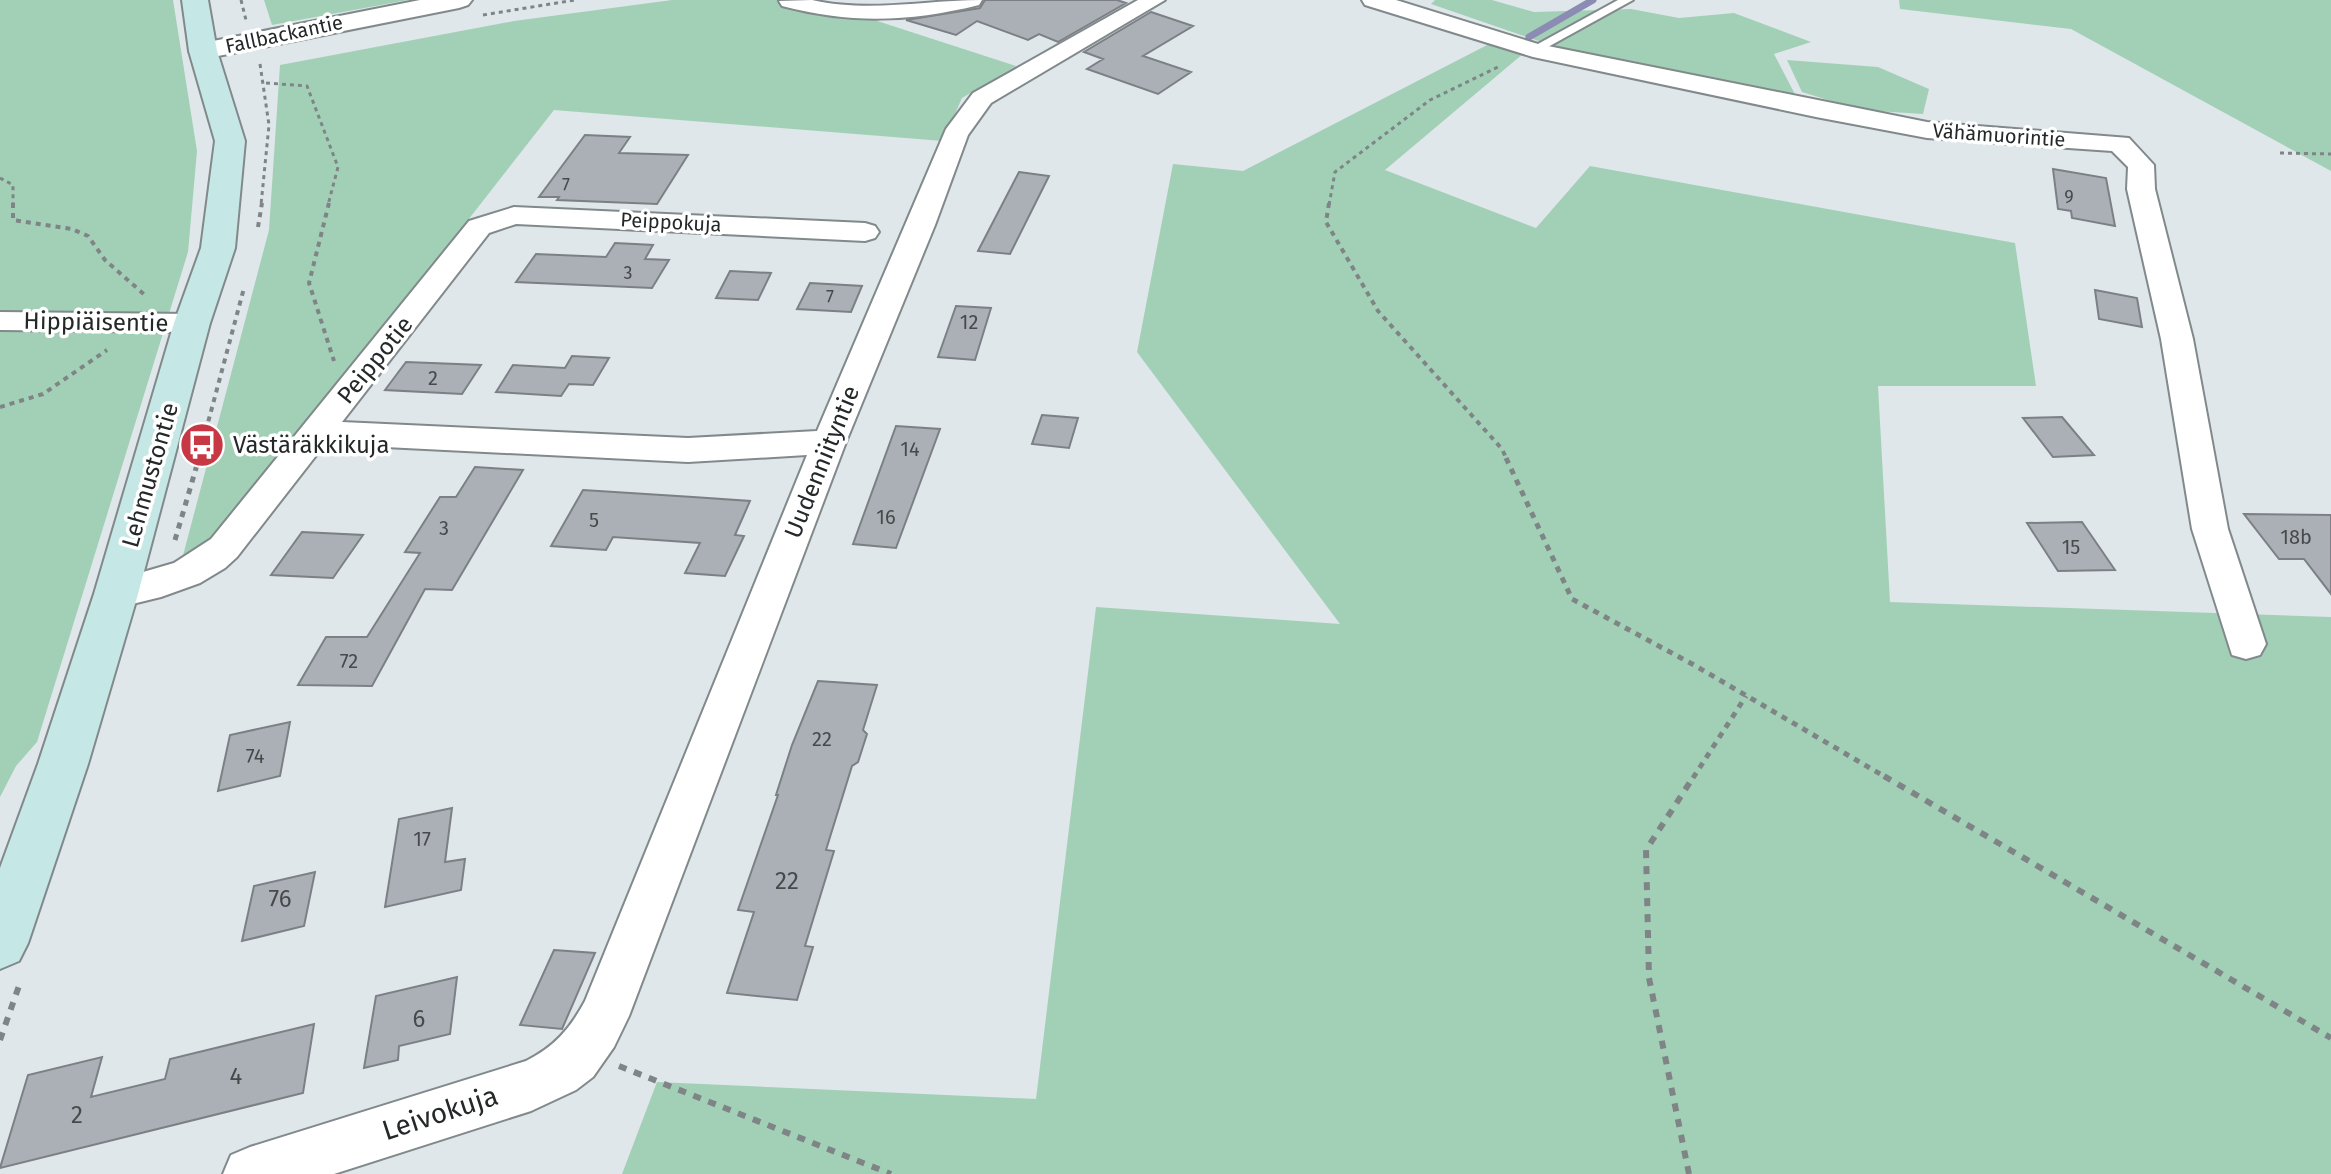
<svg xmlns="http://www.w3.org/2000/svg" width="2331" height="1174" viewBox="0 0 2331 1174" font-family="'Fira Sans',sans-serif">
	<rect width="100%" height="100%" fill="#dfe7ea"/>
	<path fill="#a2d0b6" d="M0,0H173L197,151L188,252L37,742L16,766L0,797Z
		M264,0H408L272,25Z
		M672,0H784L865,17L1016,66L962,98L943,141L554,110L207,554L181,563L269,230L280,65L514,21Z
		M1435,0H1492L1534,12L1631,9L1679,18L1734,13L1811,42L1774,54L1797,98L1556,47L1431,4Z
		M1899,0H2331V171L2071,29L1900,9Z
		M1491,43L1524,53L1385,170L1536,228L1590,166L2015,243L2036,386H1878L1890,602L2331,617V1174H622L657,1082L1036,1099L1096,607L1340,624L1137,352L1173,164L1243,171Z
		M1787,60L1878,67L1929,89L1923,114L1860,110L1802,92Z"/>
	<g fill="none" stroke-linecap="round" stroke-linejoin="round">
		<path stroke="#8c8bb4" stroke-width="7" d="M1529,37L1593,0"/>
	</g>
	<path fill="#abb0b6" stroke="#7c8086" stroke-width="2" d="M985,0H1117L1126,3L1058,42L1039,34L1028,40L977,21L956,35L906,20L980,8Z
		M1151,12L1193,26L1143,56L1191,72L1158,94L1087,69L1103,59L1084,52Z
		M585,135L630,137L619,153L688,155L657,204L557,200L559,197H539Z
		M2053,169L2106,178L2115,226L2072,218L2071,211L2058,209Z
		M1019,172L1049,176L1010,254L978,251Z
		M615,243L653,245L645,259L669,260L652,288L516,282L536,254L606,257Z
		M730,271L771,273L758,300L716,298Z
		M810,283L862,286L851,312L797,309Z
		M2095,290L2137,298L2142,327L2099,319Z
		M956,306L991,308L975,360L938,357Z
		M572,356L609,358L593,385L569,384L561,396L496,392L513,365L565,368Z
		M406,362L481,365L462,394L385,390Z
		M1042,415L1078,418L1069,448L1032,444Z
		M2062,417L2094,455L2053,457L2023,418Z
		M896,426L940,429L896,548L853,544Z
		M475,467L523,470L452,590L425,589L372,686L298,685L326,637H367L420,553L405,552L440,497H456Z
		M583,490L693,497L750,501L735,535L744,536L725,576L685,573L700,543L613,537L606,550L551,546Z
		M2244,514L2331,515V594L2304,559H2279Z
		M2082,522L2115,570L2058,571L2027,523Z
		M302,532L363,535L333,578L271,575Z
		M818,681L877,685L863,730L867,734L858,762L852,766L826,850L834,851L805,946L813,947L797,1000L727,993L754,912L738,910L778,795H776L792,745Z
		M290,722L280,776L218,791L230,735Z
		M452,808L445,862L465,859L461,890L385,907L399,819Z
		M315,872L304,926L242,941L254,886Z
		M554,950L595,953L562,1029L520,1025Z
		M457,977L450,1034L399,1046L398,1060L364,1068L376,996Z
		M314,1024L303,1093L0,1168L28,1075L102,1057L91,1097L165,1079L170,1059Z"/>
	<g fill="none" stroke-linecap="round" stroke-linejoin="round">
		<g stroke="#81898b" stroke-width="4">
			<path id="service" d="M1618,0H1633L1537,53L1527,50Z"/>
		</g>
		<g stroke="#81898b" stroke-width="4">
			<path id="minor" d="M812,0C869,13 924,0 982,0L979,5C911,22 850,24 782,6L779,1Z
				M1138,0H1165L991,103L968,135L935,225L846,442L629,1016L614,1047L593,1077L576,1090L531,1111L334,1174H223L231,1155L250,1147L526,1061C554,1047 570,1029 585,1001L807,455L688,462L325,444L237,557L225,568L200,583L161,597L116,608L102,604L97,594L102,584L174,563L211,539L469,221L514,207L865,223L875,226L879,232L875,238L865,241L516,224L489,233L342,422L688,438L817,431L946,129L973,93Z
				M1362,0H1396L1538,44L1927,122L2129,138L2154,165L2155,189L2193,339L2228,529L2266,644L2260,655L2246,659L2232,655L2192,529L2161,339L2127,189L2128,167L2112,151L1927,138L1816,117L1533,57L1365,5Z
				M0,312L192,314L203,316L207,323L203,330L192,332L0,330Z"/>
		</g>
		<g stroke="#81898b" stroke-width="4">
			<path id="tertiary" d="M420,0H472L468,5L459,8L203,59L193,57L189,51L193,45L203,43Z"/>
		</g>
		<g stroke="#81898b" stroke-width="4">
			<path id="secondary" d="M182,0H208L217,51L245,141L235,248L210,323L138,594L88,764L28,943L19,961L0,969V868L38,764L94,594L174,323L201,248L215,141L189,51Z"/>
		</g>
		<path stroke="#7f8586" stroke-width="3" stroke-dasharray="4 4" stroke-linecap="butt" d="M241,0L246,20
			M483,15L575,0
			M260,64L269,125L261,205
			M266,83L307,86L338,167L328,205
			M2280,153L2331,154
			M0,178L13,185V205
			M1329,205L1335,172L1430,100L1500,66"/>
		<path stroke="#7f8586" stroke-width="4" stroke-dasharray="5 5" stroke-linecap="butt" d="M13,203V220L72,229L88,236L105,260L146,296
			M329,203L309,283L334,361
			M1329,203L1326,222L1378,311L1502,449L1507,460
			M258,227L262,203
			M0,407L43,394L107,350
			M198,460L244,288"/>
		<path stroke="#7f8586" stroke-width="5" stroke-dasharray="6 6" stroke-linecap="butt" d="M1506,458L1572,599L1694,665L1887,778
			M175,540L199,458
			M1693,778L1746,696"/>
		<path stroke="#7f8586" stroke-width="6" stroke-dasharray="8 8" stroke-linecap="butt" d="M1884,776L2331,1038
			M0,1040L21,980
			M619,1066L891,1174
			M1689,1174L1649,978L1646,850L1694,776"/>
		<use href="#service" fill="#fff" fill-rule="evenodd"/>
		<use href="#minor" fill="#fff" fill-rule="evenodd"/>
		<use href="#tertiary" fill="#fff" fill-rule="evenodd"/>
		<use href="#secondary" fill="#c5e8e6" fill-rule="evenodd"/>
	</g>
	<defs>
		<g id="bus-disc" transform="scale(2.3)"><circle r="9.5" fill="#c73744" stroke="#fff"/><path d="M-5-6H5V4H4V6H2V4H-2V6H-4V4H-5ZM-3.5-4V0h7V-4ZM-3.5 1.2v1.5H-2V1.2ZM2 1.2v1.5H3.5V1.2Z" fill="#fff"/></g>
	</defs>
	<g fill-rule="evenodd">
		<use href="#bus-disc" x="202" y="445"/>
	</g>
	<g text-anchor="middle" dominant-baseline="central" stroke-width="7" stroke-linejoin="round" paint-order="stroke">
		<g font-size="18" fill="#464a4c">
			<text x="566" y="185">7</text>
			<text x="2069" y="197">9</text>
			<text x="628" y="273">3</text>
			<text x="830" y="297">7</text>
		</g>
		<g font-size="20" fill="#252829" stroke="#fff">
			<text transform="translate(284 34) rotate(-12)">Fallbackantie</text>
			<text transform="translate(1999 135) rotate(4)">Vähämuorintie</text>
			<text transform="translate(671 222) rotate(3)">Peippokuja</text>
		</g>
		<g font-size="20" fill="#464a4c">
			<text x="969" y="322">12</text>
			<text x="433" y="378">2</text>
			<text x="910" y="449">14</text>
			<text x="886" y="517">16</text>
			<text x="594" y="520">5</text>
			<text x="444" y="528">3</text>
			<text x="2296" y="537">18b</text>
			<text x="2071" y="547">15</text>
			<text x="349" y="661">72</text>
			<text x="822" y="739">22</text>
			<text x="255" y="756">74</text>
			<text x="422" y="839">17</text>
		</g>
		<g font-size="24" fill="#252829" stroke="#fff">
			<text transform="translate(96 322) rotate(1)">Hippiäisentie</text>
			<text transform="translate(375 360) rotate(-51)">Peippotie</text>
			<text transform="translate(822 462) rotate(-68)">Uudenniityntie</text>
			<text transform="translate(150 475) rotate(-74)">Lehmustontie</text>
		</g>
		<g font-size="24" fill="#252829" stroke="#fff" text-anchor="start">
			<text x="233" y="445">Västäräkkikuja</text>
		</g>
		<g font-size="24" fill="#464a4c">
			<text x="787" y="881">22</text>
			<text x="280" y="899">76</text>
			<text x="419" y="1019">6</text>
			<text x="236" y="1076">4</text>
			<text x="77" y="1115">2</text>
		</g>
		<g font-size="28" fill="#252829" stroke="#fff">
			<text transform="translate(440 1113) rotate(-18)">Leivokuja</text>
		</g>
	</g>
</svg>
